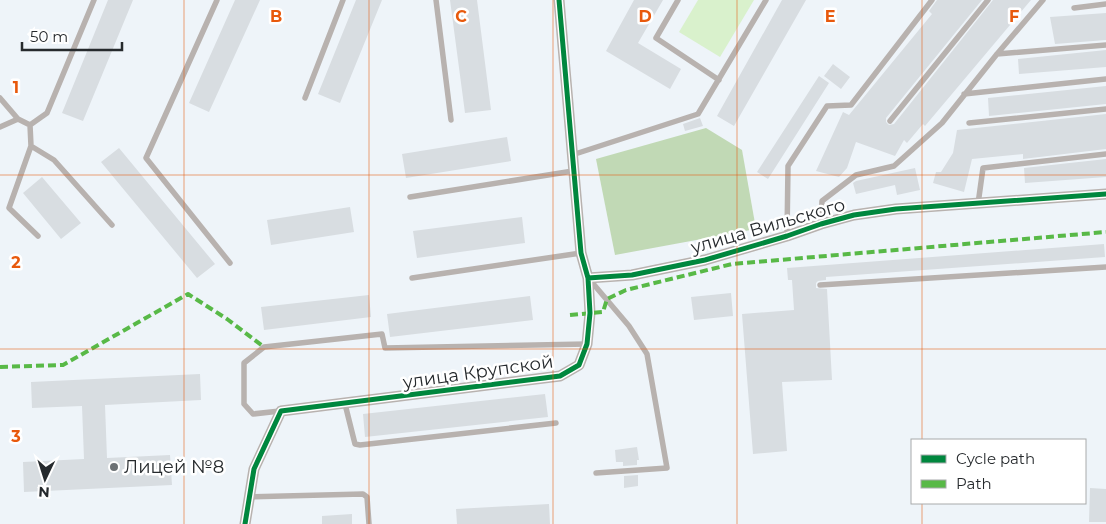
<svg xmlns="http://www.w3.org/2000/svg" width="1106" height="524" viewBox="0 0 1106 524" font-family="Montserrat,sans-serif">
	<rect width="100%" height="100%" fill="#eef4f9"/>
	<path fill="#d9f1cc" d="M698,0H754L720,57L679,32Z"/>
	<path fill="#c1d9b5" d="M706,128L742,150L756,229L615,255L596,159Z"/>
	<path fill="#d8dde1" d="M108,0H133L83,121L62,113Z
		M235,0H260L209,112L189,103Z
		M356,0H382L340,103L318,94Z
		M450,0H477L491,110L465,113Z
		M634,0H663L638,43L681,69L670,89L606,51Z
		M782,0H806L734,126L717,116Z
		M937,0H982L886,118V122L889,125L894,124L993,0H1031L925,126L923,124L907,143L904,140L895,156L856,142L847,168L839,177L816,171L843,112L849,115L932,14L929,11Z
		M1106,13V40L1055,44L1050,17Z
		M1106,50V67L1019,74L1018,59Z
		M833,64L850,77L841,89L824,76Z
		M819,76L829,83L768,179L757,172Z
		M1106,86V104L989,116L988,98Z
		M1106,114V149L1023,159V154L972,159L964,192L933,183L936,172H941L953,153L957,130Z
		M700,118L703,126L685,131L683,124Z
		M507,137L511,161L406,178L402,154Z
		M119,148L215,264L197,278L101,162Z
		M1106,159V177L1025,183L1024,168Z
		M915,168L920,190L897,195L895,185L856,194L853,183L856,181Z
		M42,177L81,223L61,239L23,193Z
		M350,207L354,232L271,245L267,220Z
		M522,217L525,243L417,258L413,231Z
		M1104,244L1105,257L826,277V280L818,281L816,283V288L827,289L832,380L782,382L787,451L753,454L742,314L794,310L792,280H788L787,268Z
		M731,293L733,316L694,320L691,297Z
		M369,295L371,317L264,330L261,307Z
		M530,296L533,320L390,337L387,314Z
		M200,374L201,400L105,405L107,458L170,455L172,485L24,492L23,462L84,459L82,406L32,408L31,382Z
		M545,394L548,417L365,437L363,414Z
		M637,447L639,460H637V465L623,466V462H616L615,450Z
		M638,475V486L624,488V476Z
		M1090,488L1106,489V522H1089Z
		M549,504L550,524H457L456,509Z
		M352,514V524H322V516Z"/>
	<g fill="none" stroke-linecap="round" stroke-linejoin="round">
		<path stroke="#b8b2af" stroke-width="5.5" d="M217,0L146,158L230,263
			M436,0L451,120
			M678,0L656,38L719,80
			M1074,8L1106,4
			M997,54L1106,45
			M964,94L1106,79
			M0,98L18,119L30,125L47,113L94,0
			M305,98L343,0
			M890,121L988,0
			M969,123L1106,109
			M30,125L31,146L9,208L38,236
			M0,127L18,119
			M31,146L54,160L112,225
			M572,155L698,114L766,0
			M410,197L573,171
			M978,204L983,168L1106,154
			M821,224L822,201L856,175L894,166L942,123L997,54L1043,0
			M787,236L788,166L827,106L851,105L932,0
			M412,278L581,253
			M590,280L629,326L647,354L667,468L596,473
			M820,285L1106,267
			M345,404L355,444L360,445L556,423
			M280,411L253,414L244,404V363L264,347L382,334L385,348L587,344
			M249,497L363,494L367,497L369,524"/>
		<path stroke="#b8b2af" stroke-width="11" d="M588,278L632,275L705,260L787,236L821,224L854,215L896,209L1106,194
			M245,524L254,469L281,411L560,376L579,365L587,344L590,313L588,278L581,253L559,0"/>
		<path stroke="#58b947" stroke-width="4" stroke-dasharray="8 4" stroke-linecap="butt" d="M570,315L603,312L607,299L626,290L732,264L1106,232
			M0,367L63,365L188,294L227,319L264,347"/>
		<g stroke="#fff" stroke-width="8">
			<path id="cycleway" d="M588,278L632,275L705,260L787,236L821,224L854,215L896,209L1106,194
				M245,524L254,469L281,411L560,376L579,365L587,344L590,313L588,278L581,253L559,0"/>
		</g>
		<use href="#cycleway" stroke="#00873e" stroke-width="5"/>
	</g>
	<path fill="none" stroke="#e8590c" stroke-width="1" stroke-opacity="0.55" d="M184,0V524M369,0V524M553,0V524M737,0V524M922,0V440M0,175H1106M0,349H1106M922,503V524"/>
	<circle fill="#6c7174" stroke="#fff" stroke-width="2" cx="114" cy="467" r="5"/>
	<g text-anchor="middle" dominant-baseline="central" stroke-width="5" stroke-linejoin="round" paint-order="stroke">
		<g font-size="18" fill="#262a2d" stroke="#fff">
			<text transform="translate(768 226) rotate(-16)">улица Вильского</text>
			<text transform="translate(478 372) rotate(-8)">улица Крупской</text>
		</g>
		<g font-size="18" fill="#262a2d" stroke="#fff" text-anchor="start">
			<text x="124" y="467">Лицей №8</text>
		</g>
	</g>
	<g font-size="16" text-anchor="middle" font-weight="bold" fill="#e8590c" stroke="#fff" stroke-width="5" stroke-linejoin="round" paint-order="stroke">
		<text x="276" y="22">B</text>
		<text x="461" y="22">C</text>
		<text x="645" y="22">D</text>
		<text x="830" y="22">E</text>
		<text x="1014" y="22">F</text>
		<text x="16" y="93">1</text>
		<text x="16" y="268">2</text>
		<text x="16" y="442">3</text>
	</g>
	<rect x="911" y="439" width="175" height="65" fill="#ffffff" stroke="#a8aaab"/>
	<rect x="921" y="455" width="25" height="8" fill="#00873e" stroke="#a8aaab"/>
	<text x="956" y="464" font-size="15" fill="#262a2d">Cycle path</text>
	<rect x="921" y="480" width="25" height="8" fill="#58b947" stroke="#a8aaab"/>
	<text x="956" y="489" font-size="15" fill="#262a2d">Path</text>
	<g transform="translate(45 479) rotate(184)" stroke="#ffffff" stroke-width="4" paint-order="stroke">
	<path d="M0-4L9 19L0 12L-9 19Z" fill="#262a2d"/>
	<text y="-8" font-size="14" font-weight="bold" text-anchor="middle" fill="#262a2d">N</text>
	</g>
	<path d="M22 42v8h100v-8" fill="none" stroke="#262a2d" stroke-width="2.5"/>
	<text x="30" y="42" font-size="15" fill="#262a2d" stroke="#ffffff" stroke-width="4" paint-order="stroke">50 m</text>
</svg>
